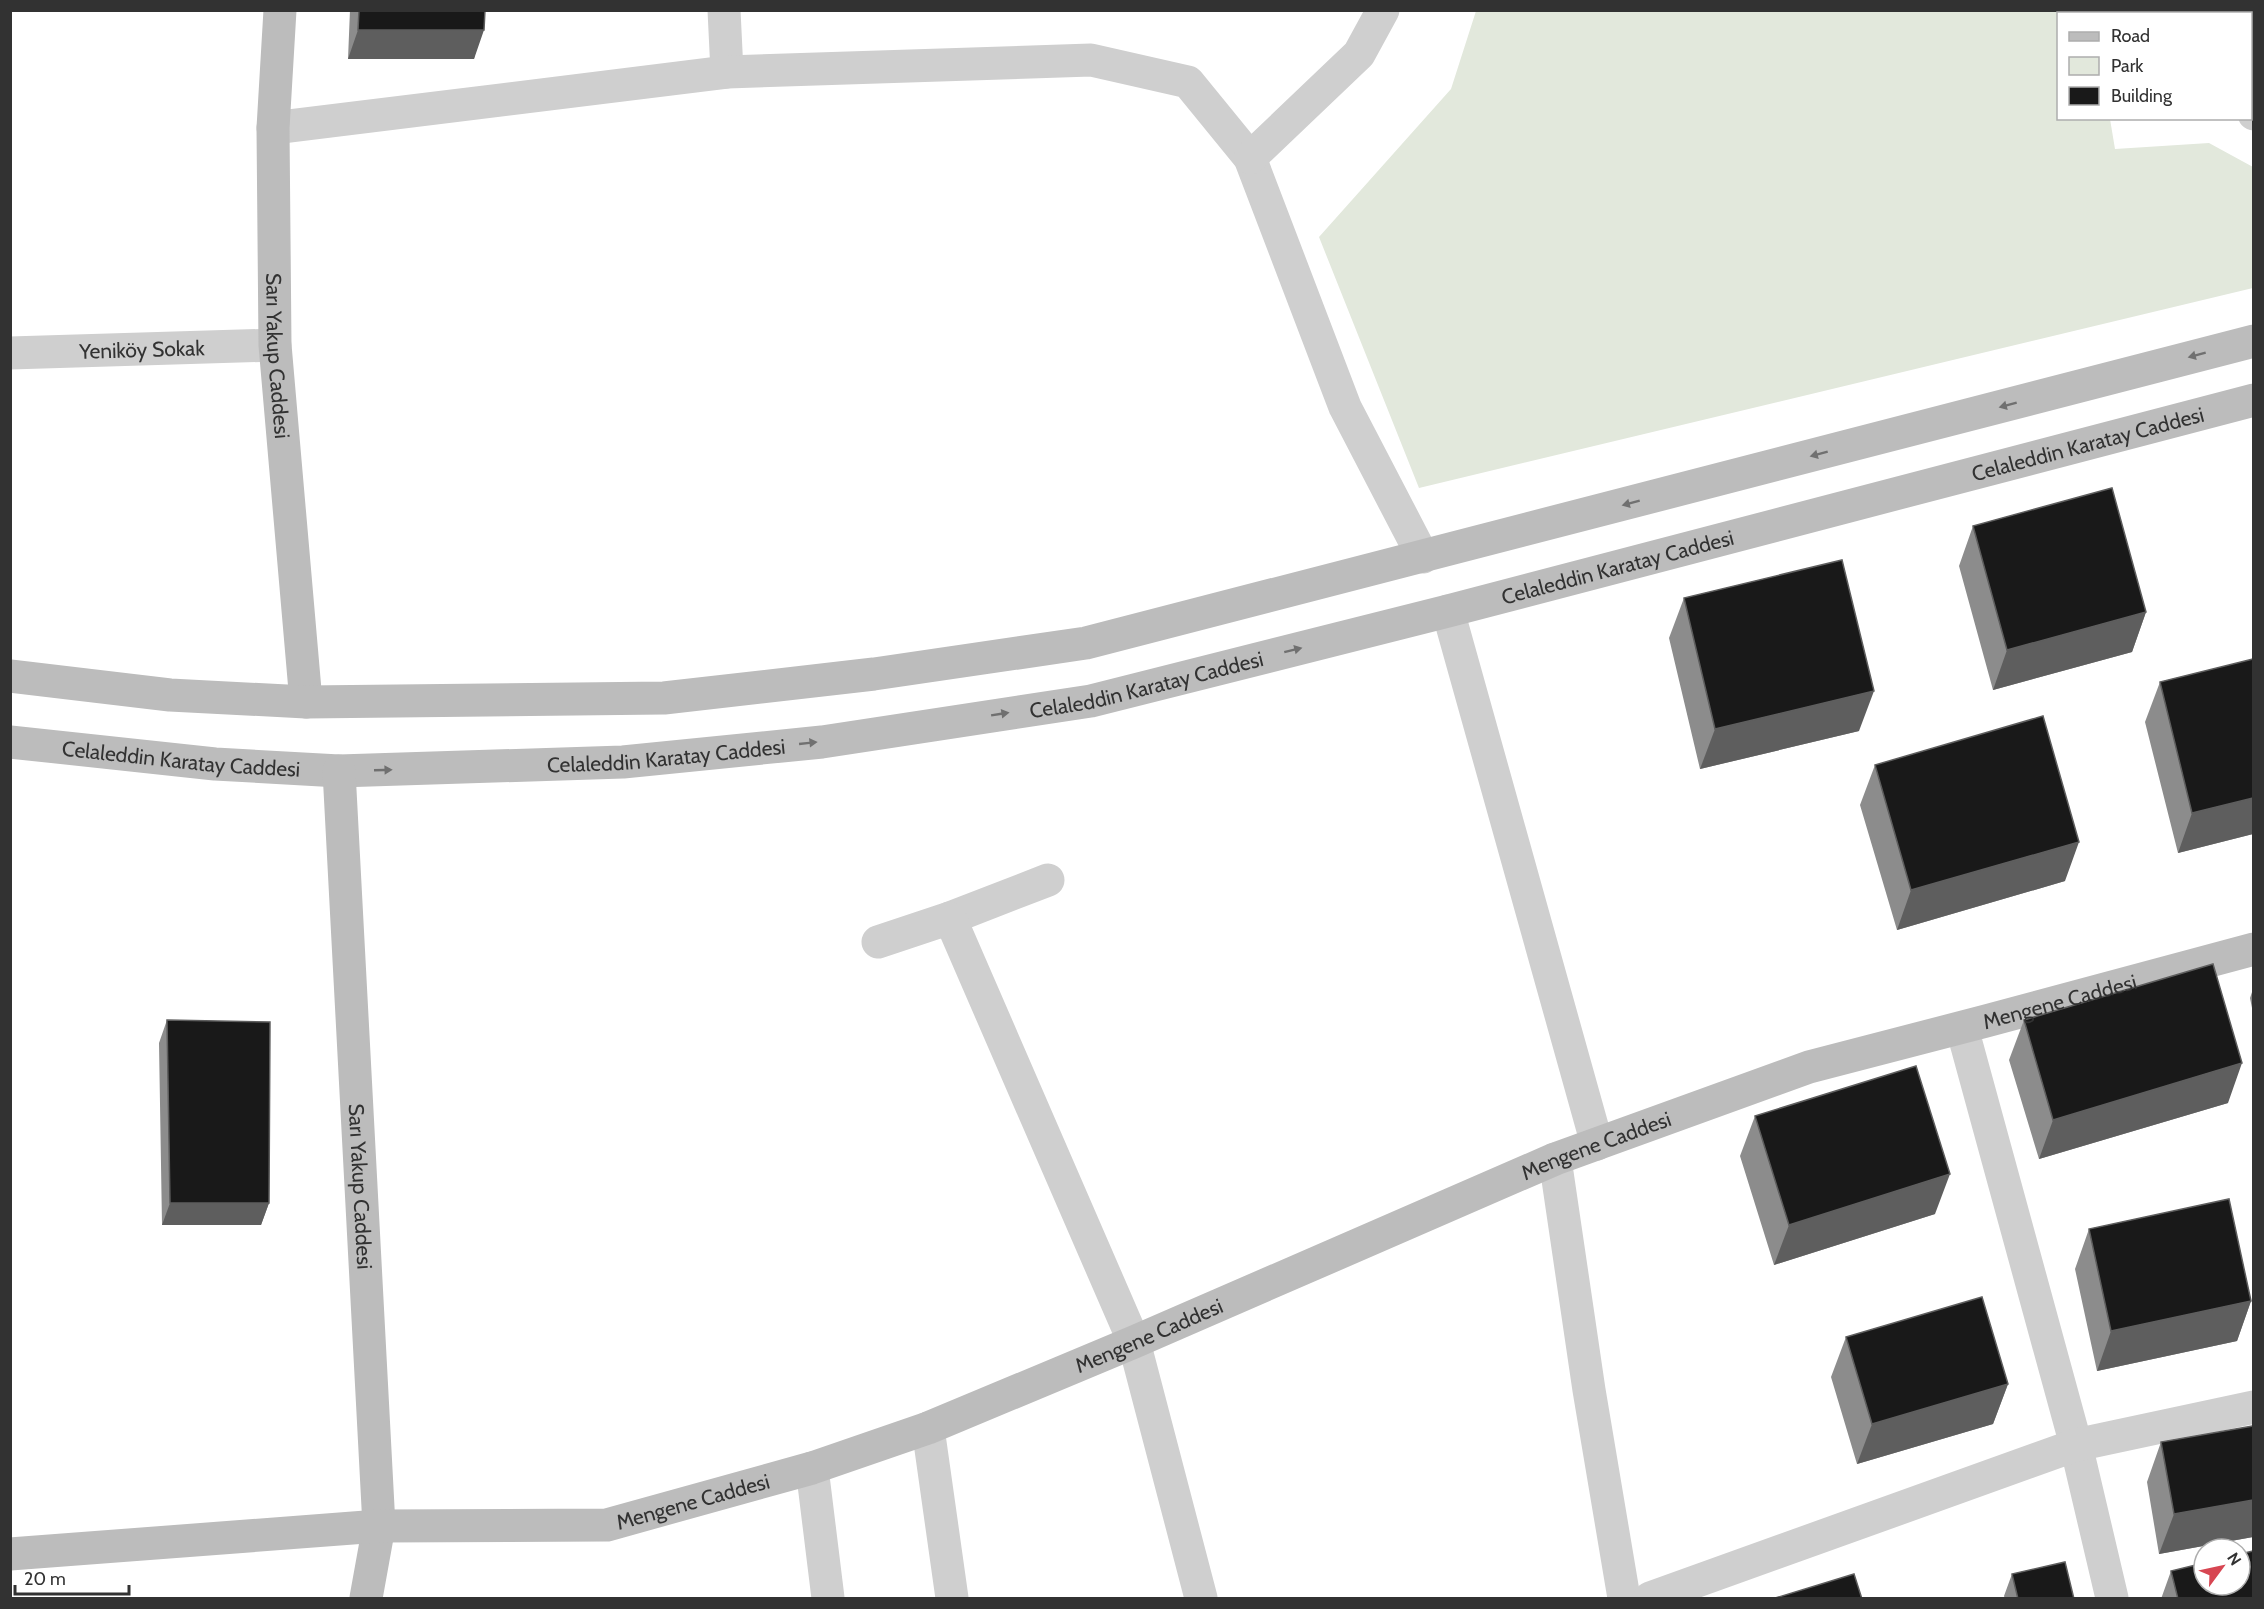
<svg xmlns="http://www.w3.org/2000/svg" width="2264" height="1609" viewBox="0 0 2264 1609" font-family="Cabin,sans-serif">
	<rect width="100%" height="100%" fill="#fff"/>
	<path fill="#e2e8dc" d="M1476,11H2062L2065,13L2058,14V118L2110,119L2115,149L2209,143L2253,167V288L1419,488L1319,237L1451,89Z"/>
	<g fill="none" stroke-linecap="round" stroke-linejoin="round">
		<g stroke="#cfcfcf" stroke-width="33">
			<path d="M724,10L727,72"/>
			<path d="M2223,10L2224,14"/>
			<path d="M2250,103L2254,114"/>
			<path d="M273,128L727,72L1091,60L1188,82L1250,158L1345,407L1423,557"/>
			<path d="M1250,158L1359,54L1383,10"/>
			<path id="s1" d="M10,353L275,345"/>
			<path d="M1448,611L1597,1144"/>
			<path d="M950,918L1048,880"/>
			<path d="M878,942L950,918L1134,1342L1201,1598"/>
			<path d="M1962,1028L2076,1445L2112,1598"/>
			<path d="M1555,1159L1589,1390L1624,1598"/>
			<path d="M928,1428L952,1598"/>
			<path d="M812,1468L828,1598"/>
			<path d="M1650,1598L2076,1445L2254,1407"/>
		</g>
		<g stroke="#bcbcbc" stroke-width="33">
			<path id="s2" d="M280,10L273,128L275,345L306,702"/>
			<path d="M10,676L170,695L306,702L664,698L874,674L1086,643L2254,341"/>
			<path id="s3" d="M10,742L215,764L339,771L623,762L822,742L1091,701L1448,611L2254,400"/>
			<path id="s4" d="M339,771L379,1526L366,1598"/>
			<path id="s5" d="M10,1554L379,1526L607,1525L812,1468L928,1428L1134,1342L1555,1159L1809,1067L1986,1021L2254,949"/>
		</g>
	</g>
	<path fill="#8c8c8c" d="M350,10H485L474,59H348Z
		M1973,526L2146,612L2132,652L1993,690L1959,566Z
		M1684,598L1859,731L1700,769L1669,638Z
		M2253,659V834L2178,853L2145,722L2160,682Z
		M1875,765L2065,881L1897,930L1860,805Z
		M2253,989V1013L2250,998Z
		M167,1020L269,1203L261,1225H162L159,1043Z
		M2024,1020L2228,1103L2039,1159L2009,1060Z
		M1755,1116L1935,1214L1774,1265L1740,1156Z
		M2089,1229L2251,1301L2237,1341L2097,1371L2075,1269Z
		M1846,1337L2008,1384L1993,1424L1857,1464L1831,1377Z
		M2253,1426V1537L2159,1554L2147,1482L2161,1442Z
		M2171,1571L2253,1599H2161Z
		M2012,1574L2074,1599H2005L2004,1596Z"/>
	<path fill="#5e5e5e" d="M358,30H484L474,59H348Z
		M2146,612L2132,652L1993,690L2007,650Z
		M1874,691L1859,731L1700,769L1715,729Z
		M2253,798V834L2178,853L2192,813Z
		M2079,842L2065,881L1897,930L1911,890Z
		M2242,1063L2228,1103L2039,1159L2053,1120Z
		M1950,1174L1935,1214L1774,1265L1789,1225Z
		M170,1203H269L261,1225H162Z
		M2251,1301L2237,1341L2097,1371L2111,1331Z
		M2008,1384L1993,1424L1857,1464L1872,1424Z
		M2253,1500V1537L2159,1554L2174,1514Z"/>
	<path fill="#191919" stroke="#5e5e5e" stroke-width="1.5" d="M359,10H485L484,30H358Z
		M2112,488L2146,612L2007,650L1973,526Z
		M1842,560L1874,691L1715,729L1684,598Z
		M2253,659V798L2192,813L2160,682Z
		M2043,716L2079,842L1911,890L1875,765Z
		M2213,964L2242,1063L2053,1120L2024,1020Z
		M167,1020L270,1022L269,1203H170Z
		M1916,1066L1950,1174L1789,1225L1755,1116Z
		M2229,1199L2251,1301L2111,1331L2089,1229Z
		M1982,1297L2008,1384L1872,1424L1846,1337Z
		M2253,1426V1500L2174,1514L2161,1442Z
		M2253,1551V1599H2178L2171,1571L2204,1563V1585H2240V1554Z
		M2065,1562L2074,1599H2018L2012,1574Z
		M1854,1574L1862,1599H1772Z"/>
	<defs><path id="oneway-solid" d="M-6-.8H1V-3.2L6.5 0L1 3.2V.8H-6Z" transform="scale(1.5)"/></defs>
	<g fill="#707070">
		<use href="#oneway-solid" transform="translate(2197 355) rotate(165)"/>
		<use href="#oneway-solid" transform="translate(2008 405) rotate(165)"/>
		<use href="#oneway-solid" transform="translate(1819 454) rotate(165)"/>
		<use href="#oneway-solid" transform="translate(1631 503) rotate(165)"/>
		<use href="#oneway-solid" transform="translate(1293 650) rotate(-14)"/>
		<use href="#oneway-solid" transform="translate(1000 714) rotate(-9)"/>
		<use href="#oneway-solid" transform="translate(808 743) rotate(-6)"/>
		<use href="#oneway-solid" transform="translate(383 770) rotate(-2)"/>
	</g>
	<g text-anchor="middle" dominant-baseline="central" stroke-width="6" stroke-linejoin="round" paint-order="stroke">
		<g font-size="21" fill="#323232" stroke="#fff">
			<text stroke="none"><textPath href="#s1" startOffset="132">Yeniköy Sokak</textPath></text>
			<text stroke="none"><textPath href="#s2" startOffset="346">Sarı Yakup Caddesi</textPath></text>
			<text stroke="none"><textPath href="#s3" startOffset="2116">Celaleddin Karatay Caddesi</textPath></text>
			<text stroke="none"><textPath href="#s3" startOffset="1630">Celaleddin Karatay Caddesi</textPath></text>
			<text stroke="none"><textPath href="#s3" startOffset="1144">Celaleddin Karatay Caddesi</textPath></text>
			<text stroke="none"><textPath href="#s3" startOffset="658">Celaleddin Karatay Caddesi</textPath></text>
			<text stroke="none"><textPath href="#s3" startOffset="172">Celaleddin Karatay Caddesi</textPath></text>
			<text stroke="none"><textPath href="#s5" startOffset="2145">Mengene Caddesi</textPath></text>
			<text stroke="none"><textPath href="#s5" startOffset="1659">Mengene Caddesi</textPath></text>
			<text stroke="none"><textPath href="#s4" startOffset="416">Sarı Yakup Caddesi</textPath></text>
			<text stroke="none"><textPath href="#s5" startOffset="1173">Mengene Caddesi</textPath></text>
			<text stroke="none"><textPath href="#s5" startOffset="687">Mengene Caddesi</textPath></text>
		</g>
	</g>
	<rect width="2264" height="1609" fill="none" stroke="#323232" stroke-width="24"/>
	<rect x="2057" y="12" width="195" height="108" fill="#ffffff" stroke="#adadad" stroke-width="1.5"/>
	<rect x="2069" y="32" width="30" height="9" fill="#bcbcbc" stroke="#adadad" stroke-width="1.5"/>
	<text x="2111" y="42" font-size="18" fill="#323232">Road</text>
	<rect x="2069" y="57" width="30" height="18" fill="#e2e8dc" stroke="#adadad" stroke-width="1.5"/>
	<text x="2111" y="72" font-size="18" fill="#323232">Park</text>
	<rect x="2069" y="87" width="30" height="18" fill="#191919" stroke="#adadad" stroke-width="1.5"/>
	<text x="2111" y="102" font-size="18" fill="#323232">Building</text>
	<g transform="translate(2222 1567) rotate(57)"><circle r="28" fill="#ffffff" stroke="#adadad" stroke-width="1.5"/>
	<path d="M0-4.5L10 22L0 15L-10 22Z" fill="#d74652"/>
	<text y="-9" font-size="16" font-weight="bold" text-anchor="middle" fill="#323232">N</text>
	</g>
	<path d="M15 1585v9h114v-9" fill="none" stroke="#323232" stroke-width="3"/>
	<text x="24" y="1585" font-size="18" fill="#323232" stroke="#ffffff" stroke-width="4.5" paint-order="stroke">20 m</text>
</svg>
